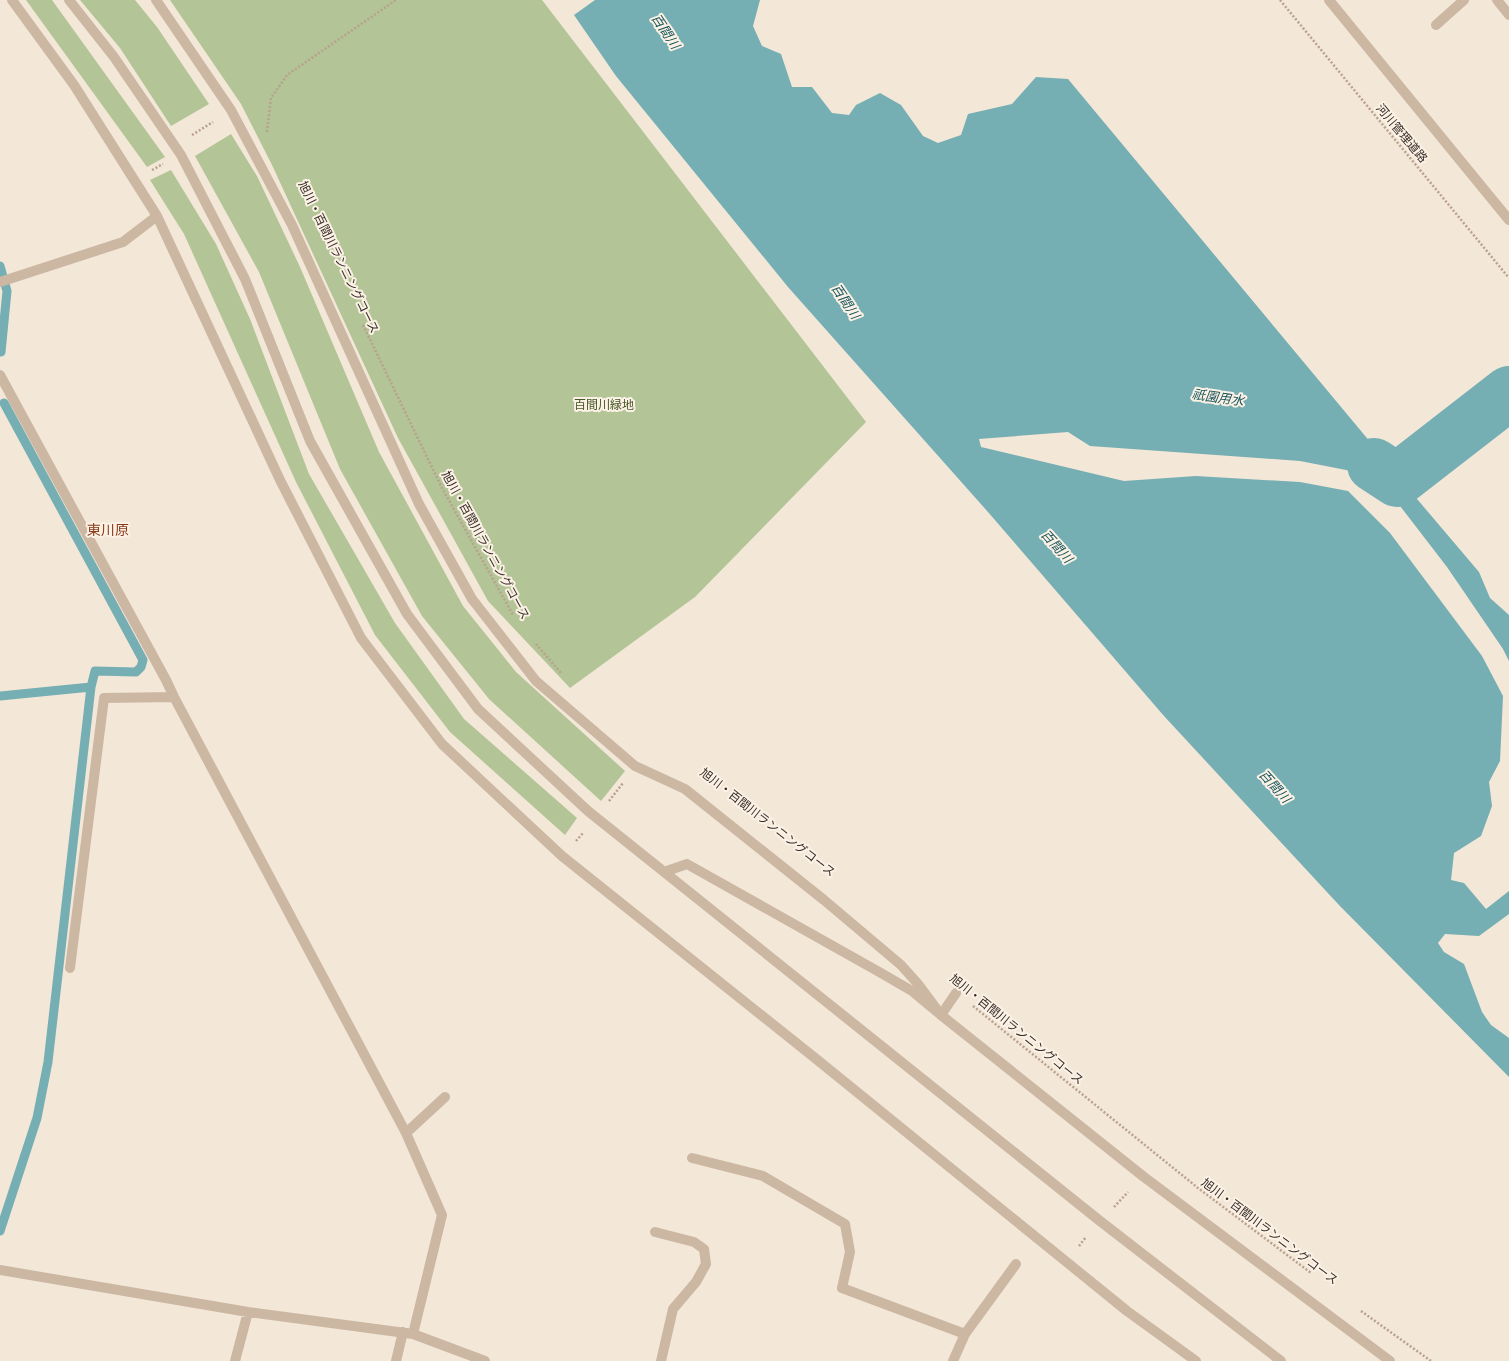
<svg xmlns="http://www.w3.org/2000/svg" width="1509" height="1361" viewBox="0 0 1509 1361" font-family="'Open Sans','Noto Sans JP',sans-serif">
	<rect width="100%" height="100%" fill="#f3e7d8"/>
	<path fill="#b3c497" d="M26,0H52L165,157L147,167Z
		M80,0H135L157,27L209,104L171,126L120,48Z
		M170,0H542L866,422L695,597L570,688L488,601L398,438L272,165L241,104Z
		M231,134L257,176L300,267L379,452L463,606L516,672L625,771L601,801L489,699L422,616L340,469L259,272L195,156Z
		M171,170L216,244L250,319L309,474L395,623L464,719L577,818L565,835L450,732L375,635L296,482L184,234L150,180Z"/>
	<path fill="#75aeb3" d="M595,0H760L753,26L762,46L781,54L792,87H812L832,113L849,115L856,105L880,93L901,105L923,136L938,143L961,135L968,114L1012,104L1036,77L1068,79L1391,467L1425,441L1440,457L1406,486L1479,572L1490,598L1509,615V661L1503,649L1447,567L1377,476L1300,461L1090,446L1068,432L979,439L981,447L1124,481L1196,476L1300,482L1348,491L1390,533L1482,656L1503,696L1500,761L1489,782L1492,806L1481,836L1454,853L1451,880L1464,883L1486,909L1509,891V914L1479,936L1445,934L1438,943L1444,952L1464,964L1482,1012L1491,1025L1509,1038V1077L1339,905L1164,716L988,512L788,287L616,76L574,15Z"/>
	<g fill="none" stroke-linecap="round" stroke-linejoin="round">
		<path stroke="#75aeb3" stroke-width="9" d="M0,266L7,291L1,352
			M0,696L91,687L95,671L136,672L141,667L143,660L4,403
			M0,1231L37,1118L48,1062L91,687"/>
		<path stroke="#75aeb3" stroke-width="54" d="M1374,465L1397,480L1509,393"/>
		<path stroke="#b8a18d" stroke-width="2.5" stroke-dasharray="2 2" stroke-linecap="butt" d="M1280,0L1509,278
			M267,132L271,98L287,75L396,0
			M192,135L213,122
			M152,170L163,164
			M363,325L442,488L513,615
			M536,644L561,673
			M609,801L623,783
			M576,841L583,833
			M973,1006L1198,1188L1311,1273
			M1114,1207L1128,1192
			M1079,1246L1086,1237
			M1361,1311L1431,1361"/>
		<path stroke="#ccb7a3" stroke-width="10" d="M12,0L74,85L157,216L280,480L361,638L442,744L562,856L815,1058L1127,1311L1196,1361
			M69,0L114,57L181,155L245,279L310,441L407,614L478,709L588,811L1100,1221L1281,1361
			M156,0L231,110L292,225L419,504L472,599L536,681L635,766L685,789L824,900L901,965L918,984L941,1015L1144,1177L1390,1361
			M1329,0L1509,220
			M1497,0L1509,15
			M1436,25L1464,0
			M0,282L123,242L157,216
			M0,375L166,680L174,697L406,1133L442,1215L413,1334
			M664,872L687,864L881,973L912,991L941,1015L956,993
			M70,968L104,698L174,697
			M406,1133L445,1097
			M692,1158L763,1176L845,1224L850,1252L842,1288L965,1334
			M655,1232L694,1242L704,1249L706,1264L696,1282L673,1309L661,1361
			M0,1270L248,1312L413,1334L485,1361
			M235,1361L248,1312
			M396,1361L403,1332
			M953,1361L965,1334L1016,1264"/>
	</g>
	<g text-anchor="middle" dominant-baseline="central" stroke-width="4" stroke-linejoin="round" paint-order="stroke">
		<g font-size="12" fill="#372c26" stroke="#fbf1e5">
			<text transform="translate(1402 133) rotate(50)">河川管理道路</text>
			<text transform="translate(339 257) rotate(64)">旭川・百間川ランニングコース</text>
			<text transform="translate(486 545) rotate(61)">旭川・百間川ランニングコース</text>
			<text transform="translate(768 822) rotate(38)">旭川・百間川ランニングコース</text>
			<text transform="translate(1017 1029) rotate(39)">旭川・百間川ランニングコース</text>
			<text transform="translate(1270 1231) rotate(37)">旭川・百間川ランニングコース</text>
		</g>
		<g font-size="12" fill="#445727" stroke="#fbf1e5">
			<text x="604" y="404">百間川緑地</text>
		</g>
		<g font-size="13" font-style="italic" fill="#18555c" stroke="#fbf1e5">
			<text transform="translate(666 31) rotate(56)">百間川</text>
			<text transform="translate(846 301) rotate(56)">百間川</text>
			<text transform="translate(1218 397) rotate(8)">祇園用水</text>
			<text transform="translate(1057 546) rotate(48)">百間川</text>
			<text transform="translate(1275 786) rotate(48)">百間川</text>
		</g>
		<g font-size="14" fill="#8d3818" stroke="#fbf1e5">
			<text x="108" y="529">東川原</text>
		</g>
	</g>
</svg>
